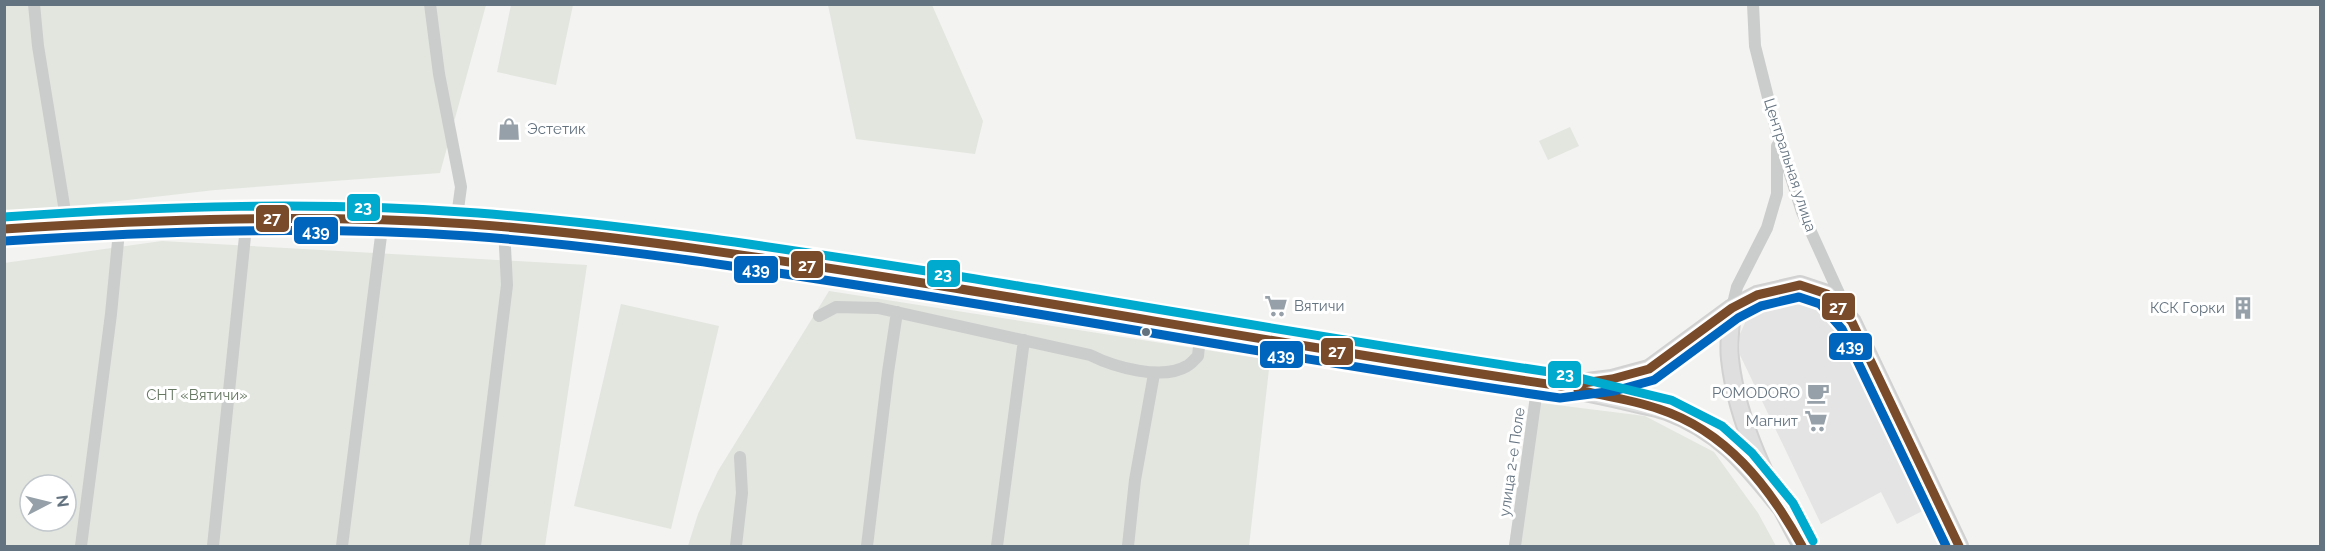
<svg xmlns="http://www.w3.org/2000/svg" width="2325" height="551" viewBox="0 0 2325 551" font-family="Raleway,sans-serif">
	<rect width="100%" height="100%" fill="#f3f3f1"/>
	<path fill="#e3e4e3" d="M1799,300L1826,305L1845,325L1934,505L1897,524L1881,492L1821,524L1740,355V334L1748,316L1766,307Z"/>
	<path fill="#e2e6df" fill-rule="evenodd" d="M4,5H486L440,173L215,190L5,214Z
		M511,5H573L556,85L497,72Z
		M828,5H932L983,121L975,154L856,139Z
		M1570,127L1579,146L1548,160L1539,141Z
		M162,241L587,265L545,546H5L4,263ZM30,485H66V521H30Z
		M829,291L1270,360L1249,546H688L698,514L718,471Z
		M621,304L719,326L671,529L574,506Z
		M1532,402L1645,416L1714,452L1758,513L1776,546H1509Z"/>
	<g fill="none" stroke-linecap="round" stroke-linejoin="round">
		<g stroke="#d0d1d0" stroke-width="20">
			<path id="secondary" d="M4,229C143,219 280,214 419,222C695,238 968,289 1241,334C1313,346 1386,360 1459,371C1514,379 1567,387 1622,400C1636,404 1653,406 1667,411C1723,432 1748,467 1784,511
				M1732,308C1731,325 1728,343 1730,359C1737,425 1771,489 1802,546
				M1571,384L1612,379L1649,369L1732,308L1757,295L1800,285L1827,294L1852,322L1959,546"/>
		</g>
		<path stroke="#cbcccc" stroke-width="12" d="M34,4L38,46L67,224
			M430,4L439,74L461,187L456,224
			M1753,4L1755,46L1777,133L1802,212L1847,311
			M1732,308L1737,287L1767,228L1777,194V146
			M819,316L836,307L878,308L1090,355C1114,367 1162,381 1187,366C1191,364 1195,359 1198,356L1201,327
			M81,546L111,314L120,221
			M213,546L247,217
			M342,546L383,220
			M475,546L507,285L504,228
			M736,546L742,493L740,457
			M867,546L888,372L897,312
			M997,546L1024,340
			M1128,546L1135,480L1154,374
			M1515,546L1538,382"/>
		<use href="#secondary" stroke="#dfdfe0" stroke-width="16"/>
		<g stroke="#fff" stroke-width="14">
			<path id="bus-1" d="M4,229C159,219 314,214 469,224C621,235 772,259 923,283C1136,317 1348,355 1561,386L1612,379L1649,369L1732,308L1757,295L1800,285L1827,294L1852,322L1959,546
				M1578,390C1605,396 1633,400 1659,409C1726,431 1769,486 1802,546"/>
		</g>
		<g stroke="#fff" stroke-width="14">
			<path id="bus-2" d="M5,241C160,231 314,226 469,236C606,246 741,267 876,288C1104,323 1331,366 1560,398L1614,391L1654,380L1738,318L1761,306L1799,297L1820,304L1842,329L1946,546"/>
		</g>
		<g stroke="#fff" stroke-width="14">
			<path id="bus-3" d="M4,217C162,206 320,201 478,213C633,225 786,249 939,273C1147,307 1354,343 1563,374L1671,400L1722,426L1752,453L1793,503L1813,541"/>
		</g>
		<use href="#bus-1" stroke="#7a4b2a" stroke-width="9"/>
		<use href="#bus-2" stroke="#0065bd" stroke-width="9"/>
		<use href="#bus-3" stroke="#00a9ce" stroke-width="9"/>
	</g>
	<defs>
		<g id="shop-bare" transform="scale(1.8)"><path d="M-5-2.5h2.3a2.7 3.5 0 0 1 5.4 0H5L5.5 6h-11ZM-1.5-2.5h3a1.5 2.3 0 0 0-3 0Z" fill="#96a0a8" stroke="#fff" stroke-width="2.5" paint-order="stroke"/></g>
		<g id="supermarket-bare" transform="scale(1.8)"><path d="M-6-5.5h2.5l.6 2H6L4.5 2H-2.5L-4.4-4H-6ZM-1.5 3.2a1.3 1.3 0 1 0 .1 0ZM3 3.2a1.3 1.3 0 1 0 .1 0Z" fill="#96a0a8" stroke="#fff" stroke-width="2.5" paint-order="stroke"/></g>
		<g id="building-bare" transform="scale(1.8)"><path d="M-4-6H4V6H1V3H-1V6H-4ZM-2.5-4.3h1.7v1.8h-1.7ZM.8-4.3h1.7v1.8H.8ZM-2.5-1h1.7V.8h-1.7ZM.8-1h1.7V.8H.8Z" fill="#96a0a8" stroke="#fff" stroke-width="2.5" paint-order="stroke"/></g>
		<g id="cafe-bare" transform="scale(1.8)"><path d="M-5.5-4.5H6V0H3Q3 3.5 0 3.5H-2.5Q-5.5 3.5-5.5 0ZM3-3.2v2h1.7v-2ZM-6 4.5H4V6H-6Z" fill="#96a0a8" stroke="#fff" stroke-width="2.5" paint-order="stroke"/></g>
	</defs>
	<g fill-rule="evenodd">
		<use href="#shop-bare" x="509" y="129"/>
		<use href="#supermarket-bare" x="1276" y="306"/>
		<use href="#building-bare" x="2243" y="308"/>
		<use href="#cafe-bare" x="1818" y="393"/>
		<use href="#supermarket-bare" x="1816" y="421"/>
	</g>
	<circle fill="#647380" stroke="#fff" stroke-width="2" cx="1146" cy="332" r="5"/>
	<g text-anchor="middle" dominant-baseline="central" stroke-width="6" stroke-linejoin="round" paint-order="stroke">
		<g font-size="15" fill="#647380" stroke="#fff" text-anchor="end">
			<text x="527" y="129" text-anchor="start">Эстетик</text>
			<text x="1294" y="306" text-anchor="start">Вятичи</text>
			<text x="2225" y="308">КСК Горки</text>
			<text x="1800" y="393">POMODORO</text>
			<text x="1798" y="421">Магнит</text>
		</g>
		<g font-size="15" fill="#647380" stroke="#fff">
			<text transform="translate(1790 165) rotate(72)">Центральная улица</text>
			<text transform="translate(1512 462) rotate(-82)">улица 2-е Поле</text>
		</g>
		<g font-size="15" fill="#667862" stroke="#fff">
			<text x="197" y="395">СНТ «Вятичи»</text>
		</g>
	</g>
	<g stroke="#fff" stroke-width="2">
		<rect x="346" y="193" width="35" height="29" rx="6" fill="#00a9ce"/>
		<rect x="255" y="204" width="35" height="29" rx="6" fill="#7a4b2a"/>
		<rect x="293" y="216" width="46" height="29" rx="6" fill="#0065bd"/>
		<rect x="790" y="250" width="34" height="29" rx="6" fill="#7a4b2a"/>
		<rect x="733" y="255" width="46" height="29" rx="6" fill="#0065bd"/>
		<rect x="926" y="259" width="35" height="29" rx="6" fill="#00a9ce"/>
		<rect x="1821" y="292" width="35" height="29" rx="6" fill="#7a4b2a"/>
		<rect x="1828" y="332" width="45" height="29" rx="6" fill="#0065bd"/>
		<rect x="1320" y="337" width="34" height="29" rx="6" fill="#7a4b2a"/>
		<rect x="1259" y="340" width="45" height="29" rx="6" fill="#0065bd"/>
		<rect x="1547" y="360" width="35" height="29" rx="6" fill="#00a9ce"/>
	</g>
	<g font-size="16" text-anchor="middle" font-weight="bold" fill="#fff">
		<text x="363" y="213">23</text>
		<text x="272" y="224">27</text>
		<text x="316" y="237">439</text>
		<text x="807" y="271">27</text>
		<text x="756" y="275">439</text>
		<text x="943" y="280">23</text>
		<text x="1838" y="313">27</text>
		<text x="1850" y="352">439</text>
		<text x="1337" y="357">27</text>
		<text x="1281" y="361">439</text>
		<text x="1565" y="380">23</text>
	</g>
	<rect width="2325" height="551" fill="none" stroke="#647380" stroke-width="12"/>
	<g transform="translate(48 503) rotate(83)"><circle r="28" fill="#ffffff" stroke="#c1c7cc" stroke-width="1.5"/>
	<path d="M0-4.5L10 22L0 15L-10 22Z" fill="#96a0a8"/>
	<text y="-9" font-size="16" font-weight="bold" text-anchor="middle" fill="#647380">N</text>
	</g>
</svg>
